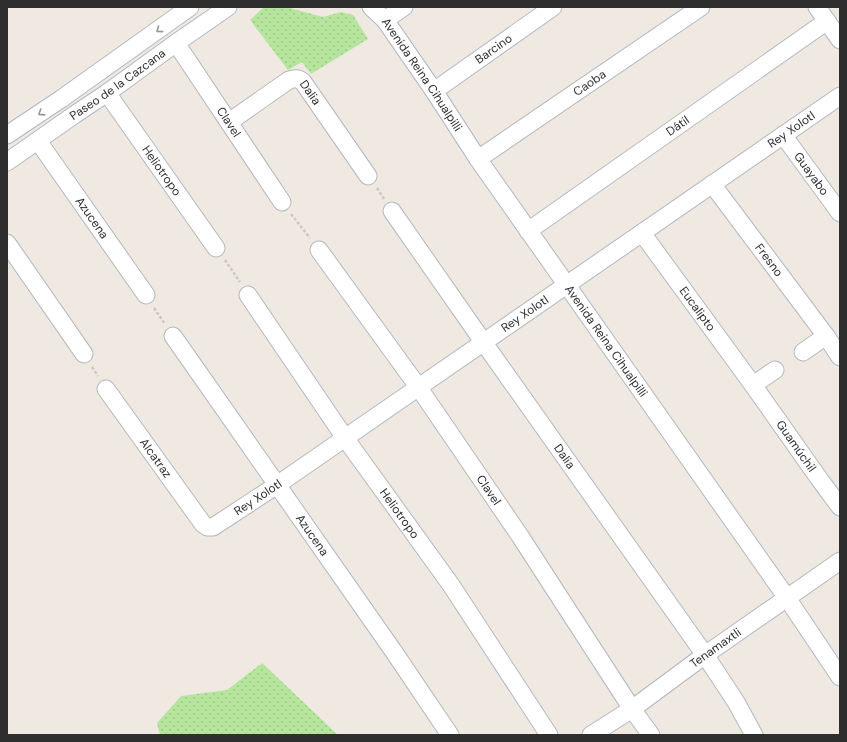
<svg xmlns="http://www.w3.org/2000/svg" width="847" height="742" viewBox="0 0 847 742" font-family="'DM Sans',sans-serif">
	<defs>
		<pattern id="grass-dots" width="8" height="8" patternUnits="userSpaceOnUse"><rect width="8" height="8" fill="#b6e59e"/><path d="M2 2h.1M6 6h.1" fill="none" stroke="#9dc588" stroke-width="1.8" stroke-linecap="round"/></pattern>
	</defs>
	<rect width="100%" height="100%" fill="#efe9e1"/>
	<path fill="url(#grass-dots)" d="M264,7H288L293,9L323,17L341,12L353,15L368,39L311,74L302,62L288,70L250,20Z
		M262,663L338,735H160L157,723L181,696L227,690Z"/>
	<g fill="none" stroke-linecap="round" stroke-linejoin="round">
		<g stroke="#b4b7c1" stroke-width="19">
			<g id="minor">
				<path id="s1" d="M371,7L385,20L434,91L478,159L787,598L840,677"/>
				<path d="M817,7L840,40"/>
				<path d="M385,20L404,7"/>
				<path id="s2" d="M176,43L282,202"/>
				<path id="s3" d="M434,91L553,7"/>
				<path id="s4" d="M107,93L216,248"/>
				<path id="s5" d="M229,122L289,80C295,78 298,78 303,82L368,176"/>
				<path d="M7,135L61,99L190,7"/>
				<path id="s6" d="M783,135L840,213"/>
				<path id="s7" d="M38,141L146,295"/>
				<path id="s8" d="M478,159L701,7"/>
				<path id="s9" d="M7,162L74,115L107,93L176,43L228,7"/>
				<path id="s10" d="M712,184L826,336L840,357"/>
				<path id="s11" d="M392,211L484,343L705,655L736,702L754,735"/>
				<path id="s12" d="M528,231L827,21"/>
				<path id="s13" d="M642,233L753,385L820,480L840,507"/>
				<path d="M7,243L84,354"/>
				<path id="s14" d="M319,250L419,388L520,536L632,709L651,735"/>
				<path id="s15" d="M248,295L345,438L451,585L549,735"/>
				<path id="s16" d="M173,336L394,652L450,735"/>
				<path d="M803,352L826,336"/>
				<path d="M753,385L775,370"/>
				<path id="s17" d="M106,389L203,524L207,527H213L277,485L345,438L840,96"/>
				<path id="s18" d="M591,735L632,709L705,655L840,561"/>
			</g>
		</g>
		<path stroke="#c9c9c9" stroke-width="2.5" stroke-dasharray="3 2" stroke-linecap="butt" d="M377,188L384,199
			M291,214L310,238
			M225,260L240,282
			M154,308L165,324
			M92,367L98,376"/>
		<use href="#minor" stroke="#fff" stroke-width="17"/>
	</g>
	<defs><path id="oneway-chevron" d="M-2-3.5L2.5 0L-2 3.5" fill="none" stroke-width="1.6" stroke-linecap="round" stroke-linejoin="round"/></defs>
	<g stroke="#969696">
		<use href="#oneway-chevron" transform="translate(159 30) rotate(144)"/>
		<use href="#oneway-chevron" transform="translate(41 113) rotate(147)"/>
	</g>
	<g text-anchor="middle" dominant-baseline="central" stroke-width="4" stroke-linejoin="round" paint-order="stroke">
		<g font-size="12" fill="#2e2e2e" stroke="#fff">
			<text stroke="none"><textPath href="#s3" startOffset="73">Barcino</textPath></text>
			<text stroke="none"><textPath href="#s1" startOffset="85">Avenida Reina Cihualpilli</textPath></text>
			<text stroke="none"><textPath href="#s8" startOffset="135">Caoba</textPath></text>
			<text stroke="none"><textPath href="#s9" startOffset="135">Paseo de la Cazcana</textPath></text>
			<text stroke="none"><textPath href="#s5" startOffset="101">Dalia</textPath></text>
			<text stroke="none"><textPath href="#s2" startOffset="95">Clavel</textPath></text>
			<text stroke="none"><textPath href="#s12" startOffset="183">Dátil</textPath></text>
			<text stroke="none"><textPath href="#s17" startOffset="879">Rey Xolotl</textPath></text>
			<text stroke="none"><textPath href="#s4" startOffset="95">Heliotropo</textPath></text>
			<text stroke="none"><textPath href="#s6" startOffset="48">Guayabo</textPath></text>
			<text stroke="none"><textPath href="#s7" startOffset="94">Azucena</textPath></text>
			<text stroke="none"><textPath href="#s10" startOffset="95">Fresno</textPath></text>
			<text stroke="none"><textPath href="#s13" startOffset="94">Eucalipto</textPath></text>
			<text stroke="none"><textPath href="#s17" startOffset="555">Rey Xolotl</textPath></text>
			<text stroke="none"><textPath href="#s1" startOffset="409">Avenida Reina Cihualpilli</textPath></text>
			<text stroke="none"><textPath href="#s13" startOffset="263">Guamúchil</textPath></text>
			<text stroke="none"><textPath href="#s11" startOffset="300">Dalia</textPath></text>
			<text stroke="none"><textPath href="#s17" startOffset="85">Alcatraz</textPath></text>
			<text stroke="none"><textPath href="#s14" startOffset="294">Clavel</textPath></text>
			<text stroke="none"><textPath href="#s17" startOffset="231">Rey Xolotl</textPath></text>
			<text stroke="none"><textPath href="#s15" startOffset="266">Heliotropo</textPath></text>
			<text stroke="none"><textPath href="#s16" startOffset="243">Azucena</textPath></text>
			<text stroke="none"><textPath href="#s18" startOffset="152">Tenamaxtli</textPath></text>
		</g>
	</g>
	<rect width="847" height="742" fill="none" stroke="#2e2e2e" stroke-width="16"/>
</svg>
